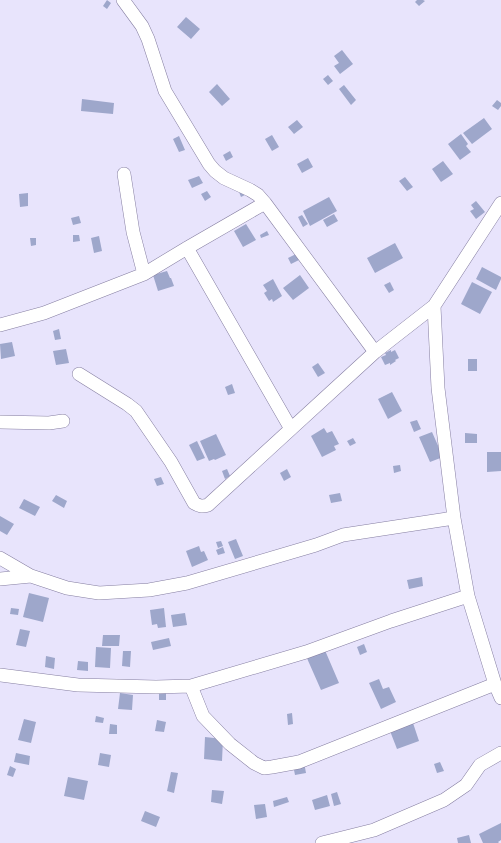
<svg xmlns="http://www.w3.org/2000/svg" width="501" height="843" viewBox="0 0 501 843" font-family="'Open Sans',sans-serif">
	<rect width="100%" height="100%" fill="#e8e4fc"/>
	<path fill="#9ea7cb" d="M107,0L111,3L107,9L103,6Z
		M417,0H423L425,1L419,6L415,2Z
		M186,17L200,29L191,39L177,27Z
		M342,50L353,64L340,74L334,66L339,63L334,56Z
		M328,75L333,81L328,85L323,79Z
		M217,84L230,99L222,106L209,92Z
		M344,85L356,100L351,105L339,89Z
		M82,99L114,103L113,114L81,111Z
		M497,100L501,103V106L498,110L492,106Z
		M484,118L492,129L472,144L463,133Z
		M297,120L303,127L294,134L288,127Z
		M461,134L468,144L466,146L471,152L460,160L448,144Z
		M272,135L279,147L272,151L265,139Z
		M179,136L185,150L179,152L173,139Z
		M230,151L233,157L226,161L223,155Z
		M308,158L313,167L302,173L297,164Z
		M443,161L453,174L441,182L432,169Z
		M199,176L203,183L192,188L188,180Z
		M405,177L413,187L407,191L399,181Z
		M245,189L247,194L241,197L239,192Z
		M207,191L211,197L205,201L201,194Z
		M28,193V206L20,207L19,194Z
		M329,197L337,211L310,226L303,211Z
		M476,201L485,212L476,219L470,211L474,209L471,205Z
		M334,214L338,221L327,227L323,220Z
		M302,215L308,224L303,227L298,217Z
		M79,216L81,223L73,225L71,218Z
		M246,224L256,240L243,247L234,231Z
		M267,231L269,235L261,238L260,235Z
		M73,235H79L80,241L73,242Z
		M99,236L102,251L94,253L91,238Z
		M30,238H36V245L31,246Z
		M395,243L403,258L375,273L367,258Z
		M296,254L299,260L291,264L288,258Z
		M482,267L501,277V279L496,290L476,279Z
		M167,271L170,278H171L174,286L158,291L153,275Z
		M300,275L309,288L293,300L283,288Z
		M273,279L282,296L273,302L272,299L269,301L264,293L267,291L263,285Z
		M390,282L394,290L389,293L384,285Z
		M472,282L492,292L480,314L461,304Z
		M59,329L61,339L55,340L53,331Z
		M12,342L15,356L1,359L0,344Z
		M66,349L69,363L56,365L53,351Z
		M391,350V352L395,350L399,358L395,360L396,361L390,365V363L385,365L381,357L386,355L385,353Z
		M468,359H477V371H468Z
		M318,363L325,373L318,377L312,367Z
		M232,384L235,393L228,395L225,387Z
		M392,392L402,411L388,419L378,399Z
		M417,420L421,429L414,432L410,422Z
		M324,428L327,433L332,431L339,444L334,446L336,450L322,457L311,436Z
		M432,432L443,457L430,462L419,437Z
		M465,433L477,434V443H465Z
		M216,434L226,455L215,460L214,459L209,461L200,441Z
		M353,438L356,443L350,446L347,441Z
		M197,441L205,458L197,461L189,445Z
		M487,452H501V471L487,472Z
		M400,465L401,471L394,473L393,466Z
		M227,469L230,476L225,479L222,471Z
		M287,469L291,477L284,481L280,473Z
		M161,477L164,484L157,486L154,479Z
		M340,493L342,501L331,503L329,495Z
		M56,495L67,501L64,508L52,501Z
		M24,499L40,507L35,516L19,508Z
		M0,516L14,524L7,535L0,531Z
		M236,539L243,556L235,559L228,542Z
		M221,541L223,546L218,548L216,542Z
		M199,546L201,552L204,551L208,560L192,567L186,551Z
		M223,547L225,553L218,555L216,550Z
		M422,577L423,586L409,589L407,580Z
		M29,593L49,598L43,622L23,617Z
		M11,608L19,609L18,615L10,614Z
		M164,608L166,627L158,628L157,624L152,625L150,610Z
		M185,613L187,625L173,627L171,615Z
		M20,629L30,631L26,647L16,645Z
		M103,635H120L119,646H102Z
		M169,638L171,646L153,650L151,642Z
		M364,644L367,652L360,655L357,647Z
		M96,647L111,648L110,668L95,667Z
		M324,648L339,683L321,690L306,656Z
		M123,651H131L130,667L122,666Z
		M46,656L55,658L54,669L45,667Z
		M78,661L88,662V671L77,670Z
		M379,679L383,689L389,687L396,702L381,709L369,683Z
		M166,689V700H159V690Z
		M120,693L133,695L132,710L118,709Z
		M292,713L293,724L288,725L287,714Z
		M96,716L104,718L103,723L95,722Z
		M24,719L36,722L31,743L18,740Z
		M157,720L166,722L164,732L155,731Z
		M413,723L419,741L397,749L390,731Z
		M110,724L117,725V734H109Z
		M205,737L223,739L222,761L204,759Z
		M16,753L30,756L29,765L14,762Z
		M100,753L111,755L109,767L98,765Z
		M304,762L306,773L295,775L293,765Z
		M440,762L444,771L437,773L434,764Z
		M10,766L16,769L13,777L7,775Z
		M171,772L178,773L174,793L167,791Z
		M68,777L88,781L84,800L64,796Z
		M212,790L224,791L222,804L211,802Z
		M337,792L341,804L334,806L331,794Z
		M327,795L330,806L315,810L312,800Z
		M287,797L289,802L274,807L273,801Z
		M265,804L267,817L256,819L254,805Z
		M145,811L160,817L156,827L141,821Z
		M501,823V840L498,842L499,843H483L479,834Z
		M469,835L471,843H458L457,838Z"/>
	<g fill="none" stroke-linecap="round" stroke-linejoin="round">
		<g stroke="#857ea1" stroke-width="14">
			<path id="minor" d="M123,0L142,26L148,39L165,91L209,164L215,171L224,178L250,190L258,195L265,203L375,352
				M124,174L133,232L144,274
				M187,248L291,429
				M434,306L438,388L454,518L468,596L495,684L501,698
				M0,325L44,313L144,274L187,248L265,203
				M79,374L127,404L136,411L171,462L194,503C199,506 202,507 208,505L375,352L434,306L501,203
				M0,422L49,423L63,421
				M0,558L31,576L67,588L99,593L149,590L187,583L316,545L343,535L454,518
				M0,579L31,576
				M0,675L78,685L156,687L191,686L306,652L391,621L468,596
				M191,686L203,716L230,744L254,763L264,768L272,767L299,762L495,684
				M322,843L374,830L444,800L466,785L480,765L501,753"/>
		</g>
		<use href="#minor" stroke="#fff" stroke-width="13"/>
	</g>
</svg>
